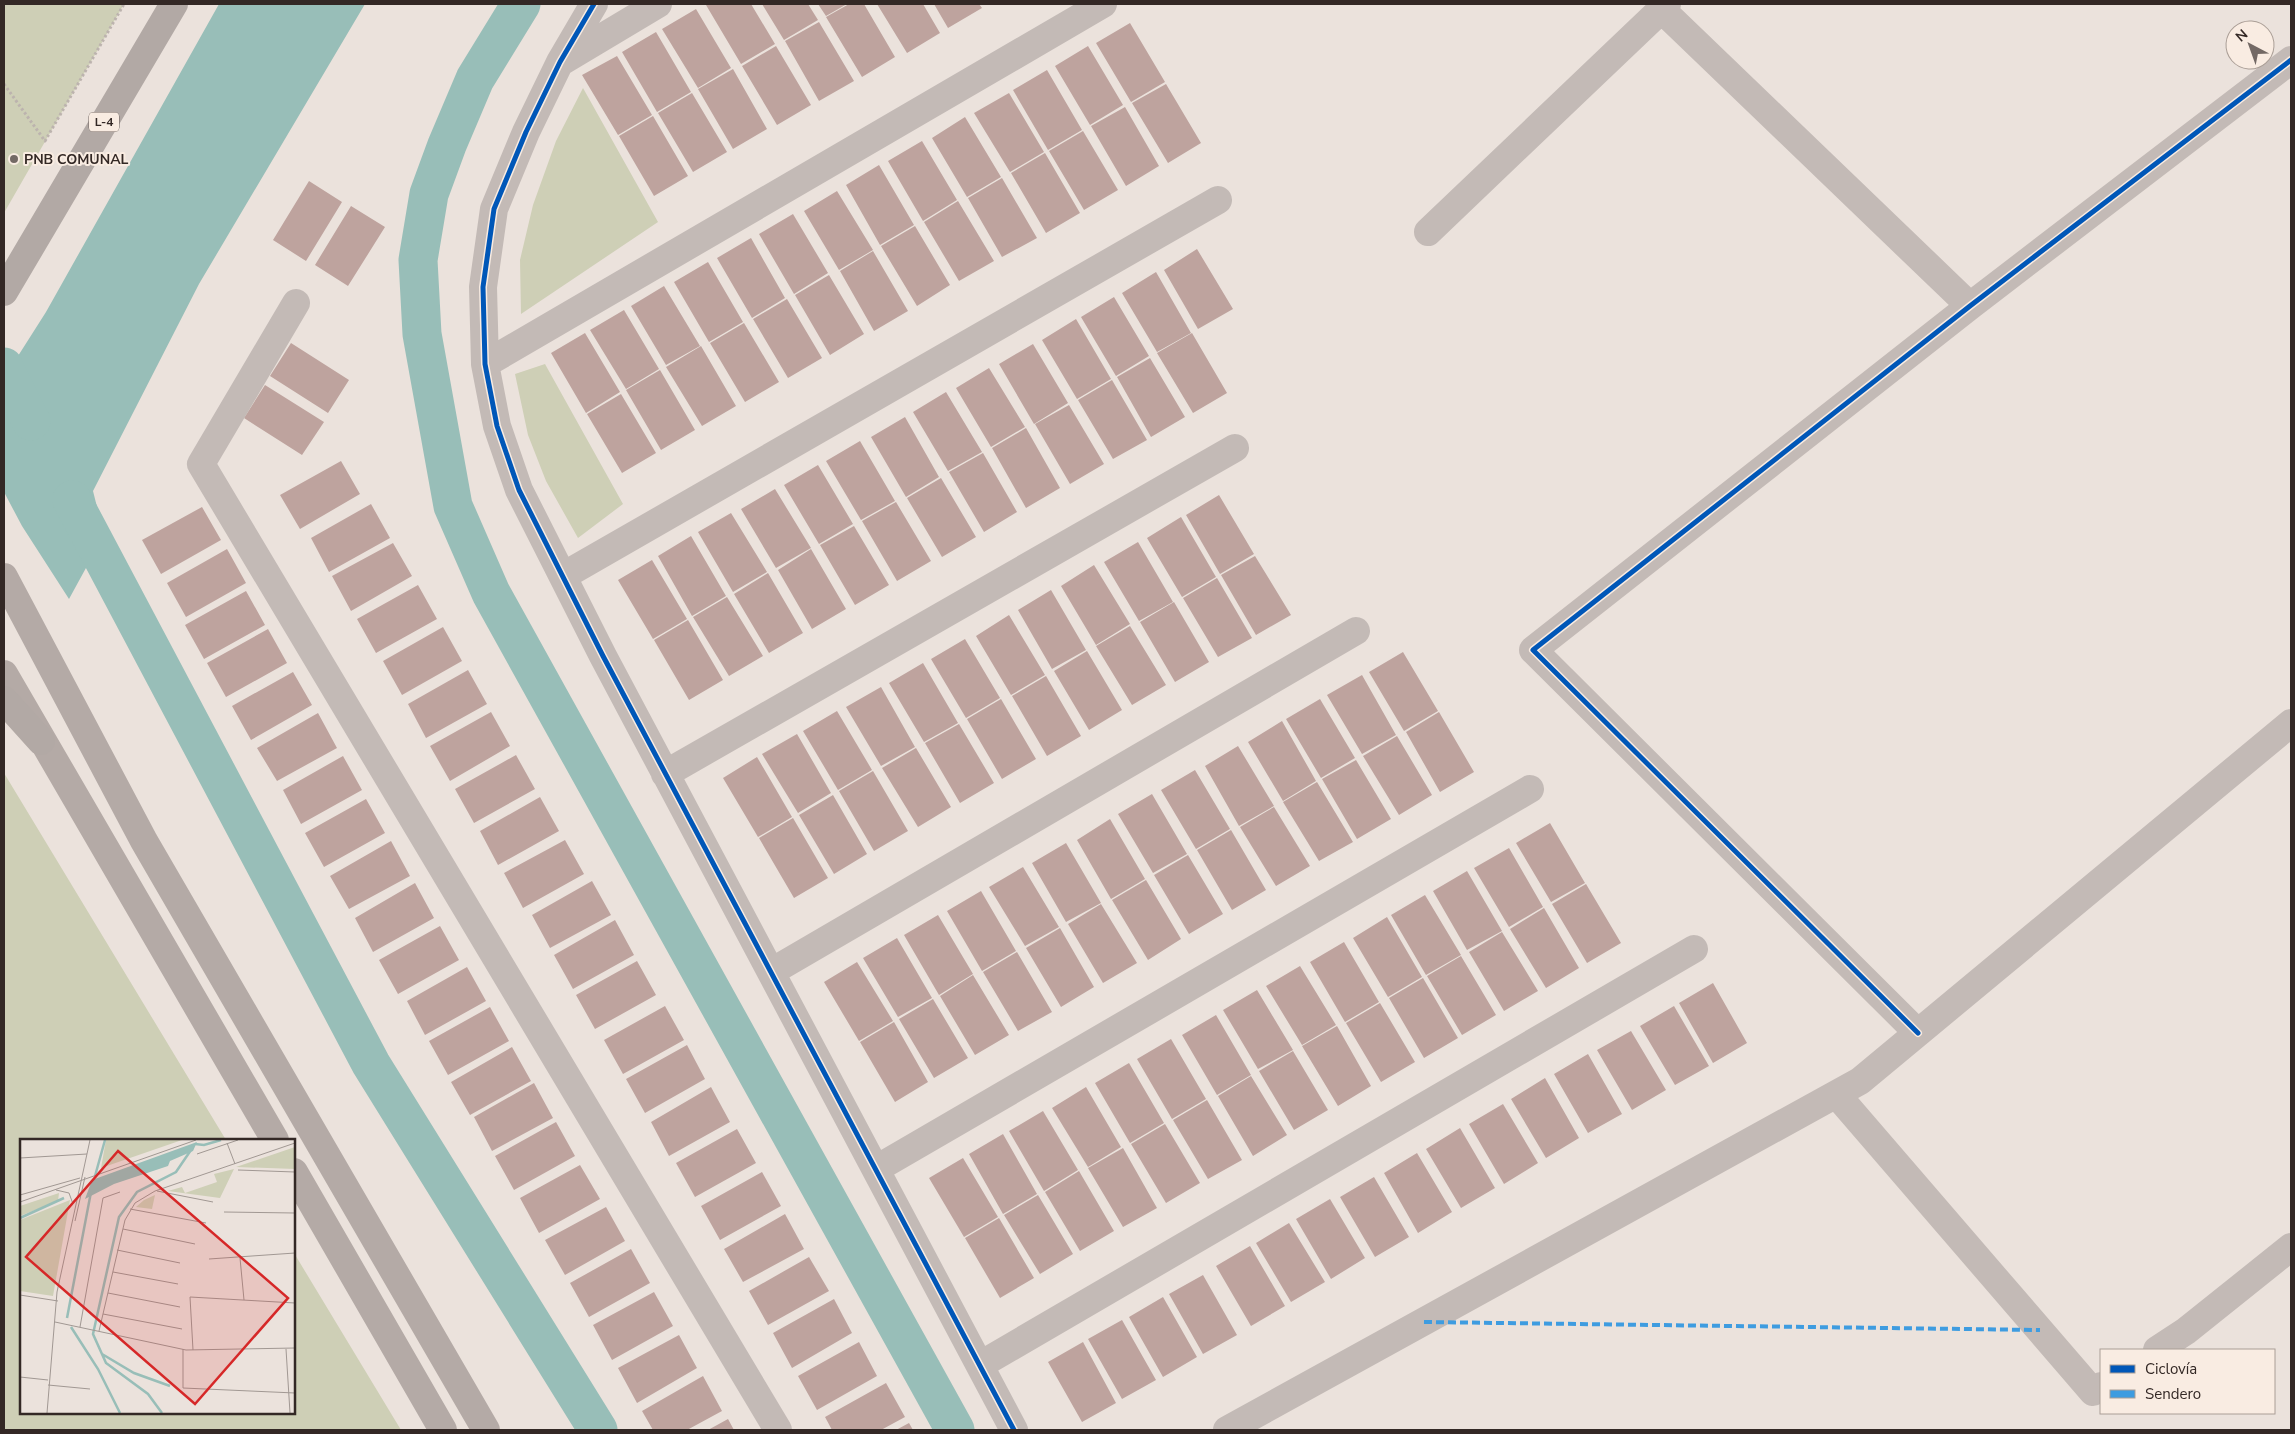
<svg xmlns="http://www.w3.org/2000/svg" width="2295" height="1434" viewBox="0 0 2295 1434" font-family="'Nunito Sans',sans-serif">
	<rect width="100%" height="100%" fill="#ebe2dc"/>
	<path fill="#cecfb6" d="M4,4H124L4,213Z
		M583,88L658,222L521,314L520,260L533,205L556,141Z
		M545,364L623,504L578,538L546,481L528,435L515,374Z
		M4,773L226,1140H21V1413H294V1253L401,1430H4Z"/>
	<path fill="#98beb8" d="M219,4H365L199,284L93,491L104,535L69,599L22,526L4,492V378L46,312Z"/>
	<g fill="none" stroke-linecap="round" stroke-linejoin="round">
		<path stroke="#98beb8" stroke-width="39" d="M521,4L475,79L447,145L429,194L418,260L422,334L453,506L491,593L955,1430
			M4,367L31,421
			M72,500L371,1064L598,1430"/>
	</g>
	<path fill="#bea39e" d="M708,4H751L775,44L741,64L706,5Z
		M762,4H808L818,20L784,40Z
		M818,4H847L826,16Z
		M849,4H864L895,57L862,77L826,17Z
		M877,4H923L940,33L907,53Z
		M934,4H979L982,8L948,28Z
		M696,9L731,68L698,88L662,29Z
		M819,22L854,81L819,101L785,41Z
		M1130,23L1165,82L1131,102L1096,43Z
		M656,32L691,92L657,112L622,52Z
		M776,46L811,105L777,125L742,66Z
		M1088,46L1123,105L1090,125L1055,66Z
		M617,56L652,115L618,135L582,75Z
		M733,69L767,129L733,149L698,89Z
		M1047,70L1082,130L1048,150L1013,90Z
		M1166,84L1201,143L1168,163L1132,103Z
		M692,93L727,152L693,172L658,113Z
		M1009,93L1044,152L1010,172L974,113Z
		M1125,107L1159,166L1126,186L1091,126Z
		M653,116L688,176L654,196L619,136Z
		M965,117L1001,177L967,197L932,138Z
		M1083,131L1118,190L1084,210L1049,151Z
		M922,141L957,200L923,221L888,161Z
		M1045,153L1080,213L1046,233L1011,173Z
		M879,165L914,225L880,245L846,185Z
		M1002,178L1037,238L1002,257L968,198Z
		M309,181L342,202L306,261L273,240Z
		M837,191L873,250L839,270L804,211Z
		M958,201L994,261L959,281L924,222Z
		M351,206L385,227L348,286L315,265Z
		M793,214L828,273L794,294L759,234Z
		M915,226L950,285L917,306L881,246Z
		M751,238L785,298L752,318L717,258Z
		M1197,249L1233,309L1198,329L1164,270Z
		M873,251L908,311L874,331L840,271Z
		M708,262L743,322L709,342L674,282Z
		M1156,272L1191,333L1157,352L1122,293Z
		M829,275L864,334L830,355L795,295Z
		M664,286L700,346L666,365L631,306Z
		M1114,297L1149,356L1116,376L1081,317Z
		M787,299L822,358L788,378L753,319Z
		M624,310L659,369L626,389L590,330Z
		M1076,319L1111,379L1077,399L1042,340Z
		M744,323L779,382L745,402L710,343Z
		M585,333L620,392L586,413L551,353Z
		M1192,333L1227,393L1193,413L1157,353Z
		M291,343L349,380L328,413L270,376Z
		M1033,344L1068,403L1034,424L999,364Z
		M701,346L736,406L702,426L666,367Z
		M1150,358L1185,417L1151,437L1117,377Z
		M989,368L1025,427L991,447L956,388Z
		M660,370L695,430L661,450L626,390Z
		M1112,380L1147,440L1113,459L1078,400Z
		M265,385L324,422L302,455L244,418Z
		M946,392L982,452L948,471L913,412Z
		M621,394L656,453L622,473L587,414Z
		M1069,405L1104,464L1070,484L1035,424Z
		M905,417L939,477L906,497L871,437Z
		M1026,428L1060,488L1026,508L992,448Z
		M860,441L895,501L861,520L826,461Z
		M983,453L1017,512L984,532L949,472Z
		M341,461L360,494L300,529L280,495Z
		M818,465L853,524L819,544L784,485Z
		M941,478L976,537L942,557L907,498Z
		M775,489L811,548L776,568L741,509Z
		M1219,495L1254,554L1220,574L1186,515Z
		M896,502L931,561L897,581L862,521Z
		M371,504L390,538L329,572L311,538Z
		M202,507L221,540L161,574L142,540Z
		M731,513L767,572L733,592L698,532Z
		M1181,517L1216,577L1182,597L1147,538Z
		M854,526L889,585L855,605L820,545Z
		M691,536L726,596L692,616L658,556Z
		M1138,542L1173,602L1139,621L1104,562Z
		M393,543L412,576L351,611L332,576Z
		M227,549L246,583L186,617L167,583Z
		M811,549L846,609L812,629L778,570Z
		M1255,556L1291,615L1256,635L1221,575Z
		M652,560L687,619L653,639L618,580Z
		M1094,565L1130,624L1096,645L1061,586Z
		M768,573L803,633L769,653L734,594Z
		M1217,578L1252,638L1218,657L1183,598Z
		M418,585L437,619L376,653L357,619Z
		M1051,590L1086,650L1052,669L1018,610Z
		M246,591L265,625L204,659L185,625Z
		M727,597L763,656L729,676L693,617Z
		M1174,602L1209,662L1175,682L1140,622Z
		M1009,615L1045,675L1011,695L976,636Z
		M688,620L723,680L689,700L654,640Z
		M1130,626L1166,685L1132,705L1096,646Z
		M443,627L462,661L402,695L383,661Z
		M268,629L287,663L226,697L207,663Z
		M965,639L1000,698L966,718L931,659Z
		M1087,651L1122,710L1089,730L1054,671Z
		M1403,652L1438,711L1404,731L1369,672Z
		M923,663L958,723L924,742L889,683Z
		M468,670L487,704L426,738L408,704Z
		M293,672L312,705L251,740L232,706Z
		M1362,675L1396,735L1362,754L1327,695Z
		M1046,676L1081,736L1047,756L1012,696Z
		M881,687L915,747L881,766L846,707Z
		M1001,699L1036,759L1002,779L967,719Z
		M1320,699L1355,758L1321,778L1286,719Z
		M837,711L872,770L838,790L803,731Z
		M491,712L510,746L450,781L430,746Z
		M1439,712L1474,772L1440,792L1406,732Z
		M318,713L337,748L277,781L257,748Z
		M1282,721L1316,781L1283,801L1248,742Z
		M959,724L994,783L960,803L925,743Z
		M797,734L831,793L798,813L762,754Z
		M1397,736L1432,795L1399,815L1363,756Z
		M1238,746L1274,806L1239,826L1205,766Z
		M916,748L951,807L918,827L882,768Z
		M516,755L535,789L474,823L455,789Z
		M343,756L362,790L301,824L283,790Z
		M757,757L792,817L758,837L723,778Z
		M1356,760L1391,819L1357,839L1322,779Z
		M1195,770L1230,829L1196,849L1161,790Z
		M873,771L908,831L874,851L839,791Z
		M1317,782L1353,842L1319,861L1283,802Z
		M1152,794L1187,854L1153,873L1118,814Z
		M833,795L867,854L834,874L799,815Z
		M540,797L559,831L498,865L480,831Z
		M366,799L385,833L324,867L305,833Z
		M1274,807L1310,866L1276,886L1240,827Z
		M793,818L828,878L794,898L759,838Z
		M1110,819L1145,879L1111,899L1077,840Z
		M1550,823L1585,883L1551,902L1516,843Z
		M1231,830L1266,890L1232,910L1197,850Z
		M565,840L584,874L523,908L504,873Z
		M391,841L410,876L349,909L330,876Z
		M1066,843L1101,903L1066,922L1032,863Z
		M1509,848L1543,907L1509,927L1474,868Z
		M1188,855L1223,914L1189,934L1154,875Z
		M1023,867L1059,927L1025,946L989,887Z
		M1467,871L1502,931L1467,950L1433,891Z
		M1146,880L1181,939L1148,960L1112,900Z
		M592,881L611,915L550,948L532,915Z
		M415,883L434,918L373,952L355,918Z
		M1586,884L1621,943L1587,963L1552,904Z
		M981,891L1016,951L982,971L947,911Z
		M1425,895L1461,955L1426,975L1391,915Z
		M1101,904L1137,963L1103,983L1068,924Z
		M1544,908L1579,968L1546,988L1510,929Z
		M938,915L973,974L939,995L904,935Z
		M1387,917L1422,977L1388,997L1353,938Z
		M615,920L634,955L573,989L554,955Z
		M440,926L459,960L398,994L379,960Z
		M1060,928L1094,987L1061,1007L1026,948Z
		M1502,932L1538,991L1504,1011L1469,952Z
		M897,938L932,998L898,1017L863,958Z
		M1344,942L1379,1002L1345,1022L1310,962Z
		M1017,952L1052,1012L1018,1031L983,972Z
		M1461,956L1496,1015L1462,1035L1427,976Z
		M637,961L656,995L595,1029L576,995Z
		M857,962L893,1021L859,1041L824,982Z
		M1300,966L1336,1025L1302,1045L1266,986Z
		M467,967L486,1001L425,1035L407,1001Z
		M973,975L1009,1035L975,1055L940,996Z
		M1423,978L1458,1038L1424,1058L1389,998Z
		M1713,983L1747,1043L1713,1063L1679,1003Z
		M1257,990L1293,1050L1258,1069L1223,1010Z
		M933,999L968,1058L934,1078L899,1019Z
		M1380,1003L1415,1062L1381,1082L1346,1023Z
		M665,1006L684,1040L623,1074L604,1040Z
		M1674,1006L1709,1066L1675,1085L1640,1026Z
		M490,1007L509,1041L448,1075L429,1041Z
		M1216,1015L1251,1075L1217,1095L1182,1035Z
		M894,1022L928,1082L895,1102L860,1042Z
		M1337,1026L1371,1086L1338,1106L1302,1046Z
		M1631,1031L1666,1090L1632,1110L1597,1050Z
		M1171,1039L1206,1099L1172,1119L1137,1059Z
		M687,1045L705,1079L645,1113L626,1079Z
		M512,1047L531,1081L470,1115L451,1082Z
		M1293,1051L1328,1110L1294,1130L1259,1071Z
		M1588,1054L1622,1114L1588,1133L1554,1074Z
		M1129,1063L1164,1123L1130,1143L1095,1083Z
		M1251,1076L1287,1135L1253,1156L1218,1096Z
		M1545,1078L1579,1138L1546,1158L1511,1099Z
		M534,1083L553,1118L492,1151L474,1117Z
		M711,1087L730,1122L669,1156L651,1122Z
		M1086,1087L1121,1147L1088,1167L1052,1108Z
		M1207,1100L1242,1160L1208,1179L1173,1120Z
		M1503,1104L1538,1163L1504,1184L1469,1124Z
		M1043,1111L1078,1170L1044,1191L1009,1131Z
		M556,1122L575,1156L514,1190L495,1156Z
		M1165,1124L1200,1183L1166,1203L1131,1144Z
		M1460,1128L1495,1188L1461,1208L1426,1149Z
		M737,1129L756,1163L695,1197L676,1163Z
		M1003,1134L1037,1194L1003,1214L969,1154Z
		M1123,1148L1157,1208L1123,1227L1088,1168Z
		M1417,1153L1452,1212L1418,1233L1384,1173Z
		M963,1158L998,1217L964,1237L929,1178Z
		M580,1165L600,1199L539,1233L520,1198Z
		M1079,1171L1114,1231L1080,1251L1045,1192Z
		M762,1172L781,1206L720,1240L701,1206Z
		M1374,1177L1409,1237L1375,1257L1340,1197Z
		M1038,1195L1073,1254L1040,1274L1004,1215Z
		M1330,1199L1365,1258L1331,1279L1296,1219Z
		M606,1207L625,1241L565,1275L545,1240Z
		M785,1214L804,1249L743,1282L724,1249Z
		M999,1218L1034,1278L1000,1298L965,1238Z
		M1289,1223L1325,1282L1291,1302L1256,1243Z
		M1250,1246L1285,1306L1251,1326L1216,1266Z
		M631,1249L650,1283L589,1317L570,1283Z
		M809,1257L829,1291L768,1325L749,1291Z
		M1203,1275L1237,1335L1203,1354L1169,1294Z
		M654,1292L673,1326L612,1360L593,1325Z
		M1163,1297L1197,1357L1163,1377L1129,1317Z
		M834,1299L852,1333L792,1368L773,1333Z
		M1122,1320L1156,1380L1122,1399L1088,1339Z
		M679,1335L697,1368L637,1403L618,1368Z
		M859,1342L877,1376L817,1410L798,1376Z
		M1083,1342L1116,1403L1082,1422L1048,1362Z
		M703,1376L722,1411L687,1430H653L642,1411Z
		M886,1383L905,1417L881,1430H832L825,1417Z
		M728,1419L734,1430H708Z
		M909,1423L913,1430H896Z"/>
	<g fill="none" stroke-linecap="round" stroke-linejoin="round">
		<path stroke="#bcb3ae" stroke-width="3" stroke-dasharray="2.5 2.5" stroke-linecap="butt" d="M4,84L45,141L124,4"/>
		<path stroke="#c3bab6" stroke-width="28" d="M594,4L560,62L526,132L494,209L483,287L485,364L497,426L519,490L603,656L1014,1430
			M1661,9L1970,306
			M561,62L658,4
			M1428,232L1667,4
			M296,303L201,464L778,1430
			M485,364L1103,4
			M563,576L1218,200
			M665,774L1235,448
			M771,972L1356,631
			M1918,1033L1533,650L1970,306L2291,60
			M1837,1095L2093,1392L2101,1386
			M876,1169L1530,789
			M2157,1350L2186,1331L2291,1247
			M980,1365L1694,949
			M1227,1430L1860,1081L2291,723"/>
		<path stroke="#b4aaa6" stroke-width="28" d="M4,577L144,841L486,1430
			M4,674L275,1140
			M294,1172L443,1430"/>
		<path stroke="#b2a9a5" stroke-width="28" d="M4,292L174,4
			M4,700L41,741"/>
		<path stroke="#3e9ce0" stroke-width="4" stroke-dasharray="8 4" stroke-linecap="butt" d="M1424,1322L2040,1330"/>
		<g stroke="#f9ece2" stroke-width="8">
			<path id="cycleway" d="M594,4L560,62L526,132L494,209L483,287L485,364L497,426L519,490L603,656L1014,1430
				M1918,1033L1533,650L1970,306L2291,60"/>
		</g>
		<use href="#cycleway" stroke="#0057b8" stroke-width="5"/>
	</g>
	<circle fill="#736965" stroke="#f9ece2" stroke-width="2" cx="14" cy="159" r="5"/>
	<g text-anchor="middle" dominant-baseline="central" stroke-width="4" stroke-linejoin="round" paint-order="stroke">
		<rect fill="#f9ece2" stroke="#6e635e" stroke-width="1" x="89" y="112.5" width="30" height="19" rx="4"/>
		<g font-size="12" font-weight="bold" fill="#332825">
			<text x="104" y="122">L-4</text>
		</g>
		<g font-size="14" font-weight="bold" fill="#332825" stroke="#f9ece2" text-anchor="start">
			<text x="24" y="159">PNB COMUNAL</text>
		</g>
	</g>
	<g transform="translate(20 1139)">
		<rect width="275" height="275" fill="#ebe2dc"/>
		<path d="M86,1H162L81,29ZM275,8V30L216,28ZM214,30L200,59L148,52L162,48L165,54L197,43L194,35ZM39,54L38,62L0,77V67ZM135,56L132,70L116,68L124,61ZM50,61L33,157L0,152V81Z" fill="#cecfb6"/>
		<path d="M177,3L173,12L150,22L148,27L94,45L65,60L72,41Z" fill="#98beb8"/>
		<path fill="none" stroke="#98beb8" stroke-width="2.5" d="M175,5L184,6L201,1M75,37L85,1M0,79L44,59M47,179L71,53M51,188L78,230L100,274M82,215L114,234L150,247M142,274L128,255L86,224L73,195L99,78L117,53L156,33L173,8"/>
		<path fill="none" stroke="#a19893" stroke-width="1" d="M207,4L215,25M177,15L218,1M0,19L67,15M218,31L275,33M36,51L49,54L53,65M137,52L193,63M0,56L60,39M0,63L176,1M110,70L186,84M204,73L275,74M55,82L65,38M103,90L175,105M97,111L160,124M220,119L224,161M189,120L275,114M93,133L158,145M88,154L160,168M0,156L38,162M83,175L162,190M35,183L166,211L275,209M60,188L83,59L100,53M79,192L105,81L115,64L135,52L275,4M163,210V249L275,254M266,210L270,274M173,211L170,158L275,164M0,238L28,241M28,246L70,250M27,274L37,153L70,1"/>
		<path fill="#d62828" fill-opacity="0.15" stroke="#d62828" stroke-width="2.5" d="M98,12L268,159L175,265L6,118Z"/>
		<rect width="275" height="275" fill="none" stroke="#332825" stroke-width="2.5"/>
	</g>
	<rect width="2295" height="1434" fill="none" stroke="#332825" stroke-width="10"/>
	<rect x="2100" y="1349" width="175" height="65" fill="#f9ece2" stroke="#aa9e96"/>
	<rect x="2110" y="1365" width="25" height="8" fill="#0057b8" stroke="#aa9e96"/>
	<text x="2145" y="1374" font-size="15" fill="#332825">Ciclovía</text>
	<rect x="2110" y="1390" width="25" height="8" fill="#3e9ce0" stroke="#aa9e96"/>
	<text x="2145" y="1399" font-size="15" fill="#332825">Sendero</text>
	<g transform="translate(2250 45) rotate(319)"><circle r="24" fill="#f9ece2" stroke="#aa9e96"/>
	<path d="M0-4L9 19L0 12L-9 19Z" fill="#736965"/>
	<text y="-8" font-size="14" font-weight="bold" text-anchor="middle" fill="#332825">N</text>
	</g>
</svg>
